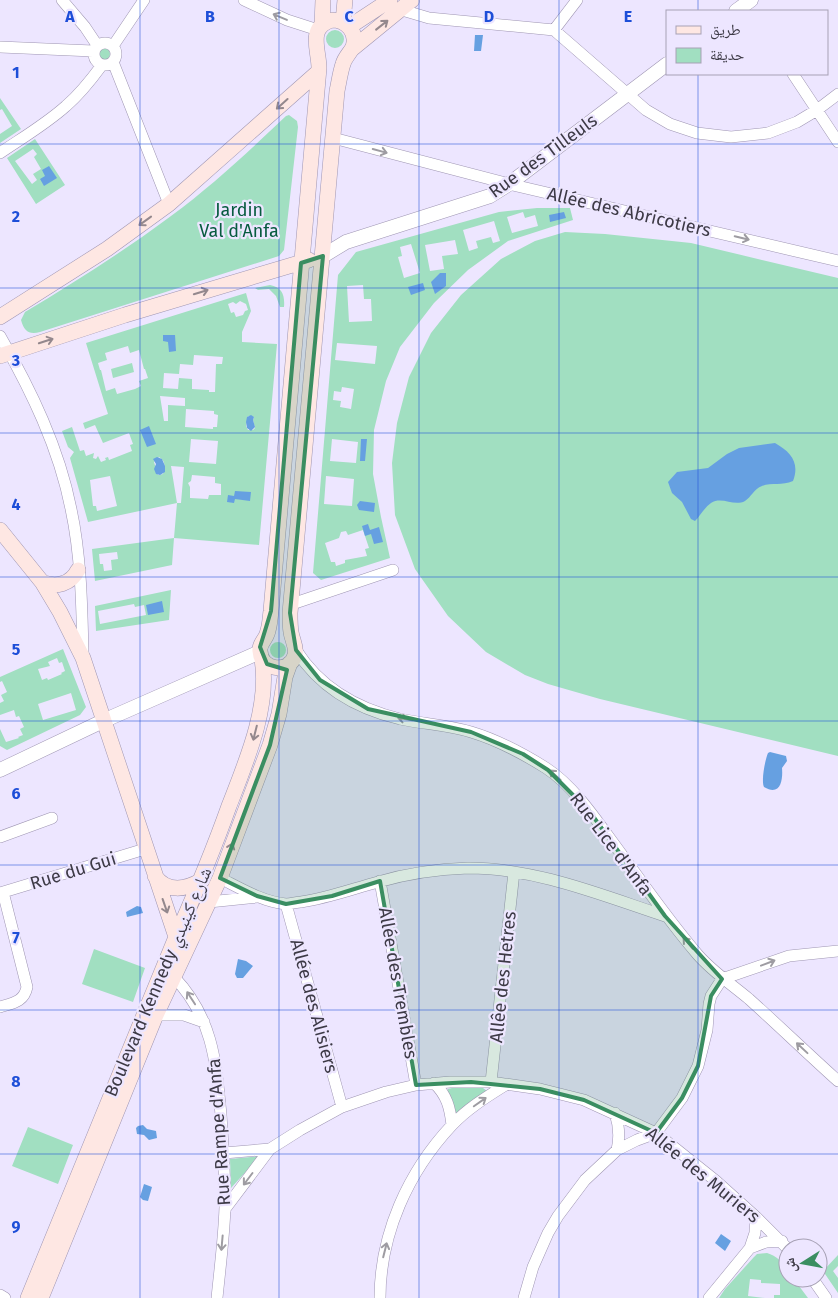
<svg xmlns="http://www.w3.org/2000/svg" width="838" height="1298" viewBox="0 0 838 1298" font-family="'Fira Sans','Noto Naskh Arabic',sans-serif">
	<rect width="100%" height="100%" fill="#ede6ff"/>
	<path fill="#a1dfc1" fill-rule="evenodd" d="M326 39a9 9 0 1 1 18 0a9 9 0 1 1-18 0Z
		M98 54a6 6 0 1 1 12 0a6 6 0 1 1-12 0Z
		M0,98L21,129L0,143V134L12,126L2,109L0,110Z
		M289,115L297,121L298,127L284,250L279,256L40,332C29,335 24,331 21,320L25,312C75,282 124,251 171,216C212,186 249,151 286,116Z
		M35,139L65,185L36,204L7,158ZM33,149L37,154L34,157L41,169L33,174L37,180L32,184L15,161Z
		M537,208H570L573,220L508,241L468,270L434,303L400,347L386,381L374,430L373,474L381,517L390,558L321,580L313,573L338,275L356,252L499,212ZM523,212L525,218L535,215L538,226L512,233L507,217ZM494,221L500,241L493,243L491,237L476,241L478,248L469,251L463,230ZM455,240L458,254L442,256L444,269L430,271L425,245ZM411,244L420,273L404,278L398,257L402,256L400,247ZM363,285L364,299H371L372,321L349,322L347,286ZM337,343L377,346L375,364L335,360ZM342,387L354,389L351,409L340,407L341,401L333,400L334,391L341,392ZM332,439L358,442L356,463L330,461ZM326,476L354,479L352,506L324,504ZM363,530L369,548L365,549L367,556L345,560V563L336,566L335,562H331L325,543L339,538L341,532L346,531L348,535Z
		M565,232L605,234L691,243L838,278V756L600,699L548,684L525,675L486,652L448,616L415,569L395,515L392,463L397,423L409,377L431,333L461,295L501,259L535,241Z
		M270,285C282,287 285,295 284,307H280L276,296L269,289L258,290L255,288Z
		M246,293L251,311L242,332V342L277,344L259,545L174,538L172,565L95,581L92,549L174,538L177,503L88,522L70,458L74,452L68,447L62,431L72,427L80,451L84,450L86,456L94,453L93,458L96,459L98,456L101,462L106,460L105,458L108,457L109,460L132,451L130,445L133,444L129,433L103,443L95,425L85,429L83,423L108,414L86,343ZM240,301L246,304L248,310L245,311L243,315L236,317L234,312L231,313L228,304L233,302L236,304ZM128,346L130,353L139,350L144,369H145L148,378L139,381L141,386L135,389L117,394L115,388L106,391L101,370H100L98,363L107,360L105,353ZM194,355L223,357L222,364H216L215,392H209V390L192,389V379L179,378L178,389L163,388L164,373L179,374L180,364L193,365ZM160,396L185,398V406L168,405V421H164ZM186,409L214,411V414L218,415L217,427H213V429L185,427ZM248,416L254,417L253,420L255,428L253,430H248L246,426ZM191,439L218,441L216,464L189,462ZM159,457C166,461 165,467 163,474L158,475L154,462ZM171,466L184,467L181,503H177ZM192,475L215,477V483L221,484V495H209L208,499L190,498V487L188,483L191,481ZM110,476L117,506L97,511L96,506H93L90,480ZM117,552L118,559L111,560L112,570L104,571L103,564H100L99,554Z
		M132,363L134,372L113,378L111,369Z
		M171,590L169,620L96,631L95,606ZM134,604L135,607L144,605L146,615L100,624L98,611Z
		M270 650a8 8 0 1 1 16 0a8 8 0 1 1-16 0Z
		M63,649L86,707L80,715L7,750L0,746V729L6,742L19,738L18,737L23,735L20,729L24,727L19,716L16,717L14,710L0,715V703L4,701L1,695L7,692L2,681L0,682V677ZM57,658L59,663L62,662L65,671L61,673L62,674L48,680L47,678L42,680L38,669L50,666L48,662ZM71,693L76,710L43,720L38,704Z
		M94,949L145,968L133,1002L82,984Z
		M452,1088H483L487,1091L456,1116L447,1091L448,1089Z
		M28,1127L73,1145L58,1184L12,1166Z
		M260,1156L231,1188L230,1159Z
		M767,1253C778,1256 788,1266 788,1278H793L808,1298H774V1295H780V1284L761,1283V1280L750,1279L748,1296L765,1298H719L725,1289L754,1257L757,1254Z
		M838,1255V1266L833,1271L838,1278V1293L823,1271Z"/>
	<path fill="#66a0e1" d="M475,35H483L481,51H474Z
		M49,166L57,178L44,186L40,179L45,176L42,170Z
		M564,212L566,218L550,222L549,215Z
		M440,273H446V286L435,294L431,282Z
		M423,283L425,290L411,295L408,287Z
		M163,335H175L176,351L169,352L168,342L163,341Z
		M251,415L254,417L253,420L255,427L251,431L247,428L246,422L247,417Z
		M149,426L156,444L147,447L140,430Z
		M361,439H367L365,461H360Z
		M775,443C791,452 800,463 793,481C782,486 772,482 762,486C754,489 751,497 745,501C734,507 722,496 711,503C705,507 700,516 695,521L691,519L682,502L672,493L668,482L677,472L708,468L727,454L739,448Z
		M157,457L162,459L165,466V472L160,475L156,474L154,469L156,464L153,459Z
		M235,491L251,492L250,501L235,499L234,503L227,502L228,495L234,496Z
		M360,501L375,503L374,512L359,510L357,505Z
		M368,524L370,530L379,527L383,542L374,544L371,534L365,536L362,526Z
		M162,601L164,612L148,615L146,605Z
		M770,752L786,756L787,761L782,768C783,779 781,797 764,787C761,781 765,760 768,753Z
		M137,906L141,907L143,913L127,917L126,912Z
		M238,959L246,961L253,966L243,978H237L235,974Z
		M143,1125L147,1129L156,1131L157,1138L149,1140L144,1135L137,1134L136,1128L138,1126Z
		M144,1184L152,1187L148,1201L143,1200L140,1197Z
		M721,1234L731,1241L725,1251L715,1243Z"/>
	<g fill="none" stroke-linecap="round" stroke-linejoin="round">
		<g stroke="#9f96b3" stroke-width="12">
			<path id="minor" d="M62,0L85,27L97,45
				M244,0L287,20L318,30
				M402,10L429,18L554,30L646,110L670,124L697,133L731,137L768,133L797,122L817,110L838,94
				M554,30L577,0
				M94 54a11 11 0 1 1 22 0a11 11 0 1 1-22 0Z
				M113,46L144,0
				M0,47L93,51
				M113,62L169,204
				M793,74L838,142
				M333,138L509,184L838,261
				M0,153C22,138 46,124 66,106C80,94 91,80 102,65
				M0,336C31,390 59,448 71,509C81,555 82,607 83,654
				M292,604L393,570
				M296,650C320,688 358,709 400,719C424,724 448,725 471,732C498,740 522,753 546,768C572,785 593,815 611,840C640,879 666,918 698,955C713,972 731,984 749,999C779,1026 808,1054 838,1081
				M0,837L52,818
				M220,878C240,888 263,902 286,904C291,904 297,902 301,902C328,898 352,889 378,882C405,874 440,869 468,868C536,868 601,895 665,916
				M380,881L416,1085
				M0,893L145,849
				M209,902L257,897
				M286,904L342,1107
				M174,977C213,1018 216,1062 221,1115C223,1145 225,1176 225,1207C224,1237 220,1268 217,1298
				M722,979L789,956L838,951
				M0,1007C13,1003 24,1002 27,987L3,892
				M151,1011L156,1015H184L204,1022
				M491,1082L514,872
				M434,1083C447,1095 450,1108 452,1125
				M615,1113C619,1125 620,1137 617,1150
				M224,1153L270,1149
				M225,1209L270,1149L300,1130L342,1107L386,1092L416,1085L450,1082H491L540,1089L584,1100L656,1133L716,1181L756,1217L788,1249
				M750,1248L755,1233L756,1217
				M812,1278L826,1298
				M0,1295L5,1298
				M380,1298C380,1234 408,1172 452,1125C468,1108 488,1096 507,1084
				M524,1298L533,1267L548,1233L558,1216L585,1180L617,1150L637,1140L656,1133L682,1098L698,1066L707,1030L709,1004L711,996L722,979
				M709,1298L750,1248L766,1242L782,1241"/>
		</g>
		<g stroke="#9f96b3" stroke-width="15">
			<path id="tertiary" d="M736,11L751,0
				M323,256L346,242L490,196L509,184L667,64
				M0,770L103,721L260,652"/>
		</g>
		<g stroke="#9f96b3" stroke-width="16">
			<path id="secondary" d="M332,20C346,20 358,32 353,47C350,53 345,57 343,64C340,73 339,82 337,91L290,613C290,619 290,626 291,632C292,640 297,647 295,655C290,674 261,671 260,651C259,644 265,640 267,634C270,626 270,618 271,611L319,68C319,50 307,27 332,20Z
				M343,22L345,0
				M322,25L323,0
				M349,27L390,0
				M352,49L412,0
				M0,317L107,249L169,204L318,72
				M0,356L125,315L309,260
				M0,530L42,582L60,612L83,658L176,937
				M42,582C56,588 71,584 78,570
				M155,876C167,893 185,890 202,880
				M28,1298L176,937C195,894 213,851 229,806C246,762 270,707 262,659
				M41,1298L156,1015L220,878L270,745L279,714L285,677L290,663"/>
		</g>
		<use href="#minor" stroke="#fff" stroke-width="11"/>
		<use href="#tertiary" stroke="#fff" stroke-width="14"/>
		<use href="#secondary" stroke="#fee7e3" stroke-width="15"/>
	</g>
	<defs><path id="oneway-shaft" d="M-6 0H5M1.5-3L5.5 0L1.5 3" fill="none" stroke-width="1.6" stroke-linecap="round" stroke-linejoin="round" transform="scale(1.25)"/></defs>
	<g stroke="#9e9ca2">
		<use href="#oneway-shaft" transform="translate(280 17) rotate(-157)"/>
		<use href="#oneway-shaft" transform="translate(380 151) rotate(15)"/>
		<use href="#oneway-shaft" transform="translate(742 238) rotate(13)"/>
		<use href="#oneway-shaft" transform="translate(405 719) rotate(-170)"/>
		<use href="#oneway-shaft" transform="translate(555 775) rotate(-138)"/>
		<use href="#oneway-shaft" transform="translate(688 943) rotate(-130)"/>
		<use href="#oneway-shaft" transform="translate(768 963) rotate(-21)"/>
		<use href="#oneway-shaft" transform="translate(191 998) rotate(-123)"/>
		<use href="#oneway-shaft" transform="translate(802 1048) rotate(-137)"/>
		<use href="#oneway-shaft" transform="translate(480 1102) rotate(-35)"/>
		<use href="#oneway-shaft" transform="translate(248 1179) rotate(127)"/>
		<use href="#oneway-shaft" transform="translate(222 1243) rotate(95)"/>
		<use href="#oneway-shaft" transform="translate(385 1250) rotate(-76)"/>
	</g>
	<g stroke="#94888d">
		<use href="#oneway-shaft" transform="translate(382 25) rotate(-38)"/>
		<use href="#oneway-shaft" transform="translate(282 104) rotate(138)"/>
		<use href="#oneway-shaft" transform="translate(145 221) rotate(144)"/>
		<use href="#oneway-shaft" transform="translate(201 292) rotate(-17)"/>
		<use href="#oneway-shaft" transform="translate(46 341) rotate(-18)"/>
		<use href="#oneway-shaft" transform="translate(255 733) rotate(104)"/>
		<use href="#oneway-shaft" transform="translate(230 850) rotate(-69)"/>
		<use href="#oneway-shaft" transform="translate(165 906) rotate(71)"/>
	</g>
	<path fill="#3a8e61" fill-opacity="0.2" stroke="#3a8e61" stroke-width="4" stroke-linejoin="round" d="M323,256L290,613L296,650L320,680L368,709L471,732L523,754L548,770L590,812L665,916L722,979L711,996L698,1066L682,1098L656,1133L584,1100L540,1089L471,1082L416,1085L380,881L332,896L286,904L257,896L220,878L270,745L287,670L267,664L260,647L271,611L301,263Z"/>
	<path fill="none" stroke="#1d4ed8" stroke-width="1" stroke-opacity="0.55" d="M140,0V1298M279,0V1298M419,0V1298M559,0V1298M698,0V11M698,74V1298M0,144H838M0,288H838M0,433H838M0,577H838M0,721H838M0,865H838M0,1010H838M0,1154H838"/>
	<g text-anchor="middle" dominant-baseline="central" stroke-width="4.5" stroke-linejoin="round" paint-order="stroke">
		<g font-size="18" fill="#3d3a46" stroke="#ede6ff">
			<text transform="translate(543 156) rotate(-36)">Rue des Tilleuls</text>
			<text transform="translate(629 212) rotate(13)">Allée des Abricotiers</text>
			<text transform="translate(611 844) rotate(53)">Rue Lice d'Anfa</text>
			<text transform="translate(73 871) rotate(-17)">Rue du Gui</text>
			<text transform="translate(503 977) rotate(-84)">Allêe des Hetres</text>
			<text transform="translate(158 982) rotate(-67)">Boulevard Kennedy شارع كينيدي</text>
			<text transform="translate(398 983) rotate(80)">Allée des Trembles</text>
			<text transform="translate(314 1006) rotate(75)">Allée des Alisiers</text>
			<text transform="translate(219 1132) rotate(-94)">Rue Rampe d'Anfa</text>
			<text transform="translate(703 1175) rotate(39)">Allée des Muriers</text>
		</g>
		<g font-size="18" fill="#075b3f" stroke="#ede6ff">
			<text x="239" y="210">Jardin<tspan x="239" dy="21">Val d'Anfa</tspan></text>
		</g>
	</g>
	<g font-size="16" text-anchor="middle" font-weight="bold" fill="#1d4ed8" stroke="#ede6ff" stroke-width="4.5" stroke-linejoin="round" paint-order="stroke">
		<text x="70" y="22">A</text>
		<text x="210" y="22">B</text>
		<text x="349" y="22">C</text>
		<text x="489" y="22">D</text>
		<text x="628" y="22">E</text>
		<text x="16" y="78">1</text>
		<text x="16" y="222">2</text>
		<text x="16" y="366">3</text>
		<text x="16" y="510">4</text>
		<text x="16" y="655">5</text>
		<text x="16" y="799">6</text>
		<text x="16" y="943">7</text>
		<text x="16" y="1087">8</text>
		<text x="16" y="1232">9</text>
	</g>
	<rect x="666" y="10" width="162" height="65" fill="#ede6ff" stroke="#a7a1b5"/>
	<rect x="676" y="26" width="25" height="8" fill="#fee7e3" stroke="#a7a1b5"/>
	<text x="710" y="35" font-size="15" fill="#3d3a46">طريق</text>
	<rect x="676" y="48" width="25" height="15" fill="#a1dfc1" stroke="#a7a1b5"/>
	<text x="710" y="60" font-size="15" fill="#3d3a46">حديقة</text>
	<g transform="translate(803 1263) rotate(259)"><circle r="24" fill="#ede6ff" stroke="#a7a1b5"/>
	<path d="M0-4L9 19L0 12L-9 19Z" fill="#3a8e61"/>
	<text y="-8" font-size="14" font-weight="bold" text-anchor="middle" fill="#3d3a46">ش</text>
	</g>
</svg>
